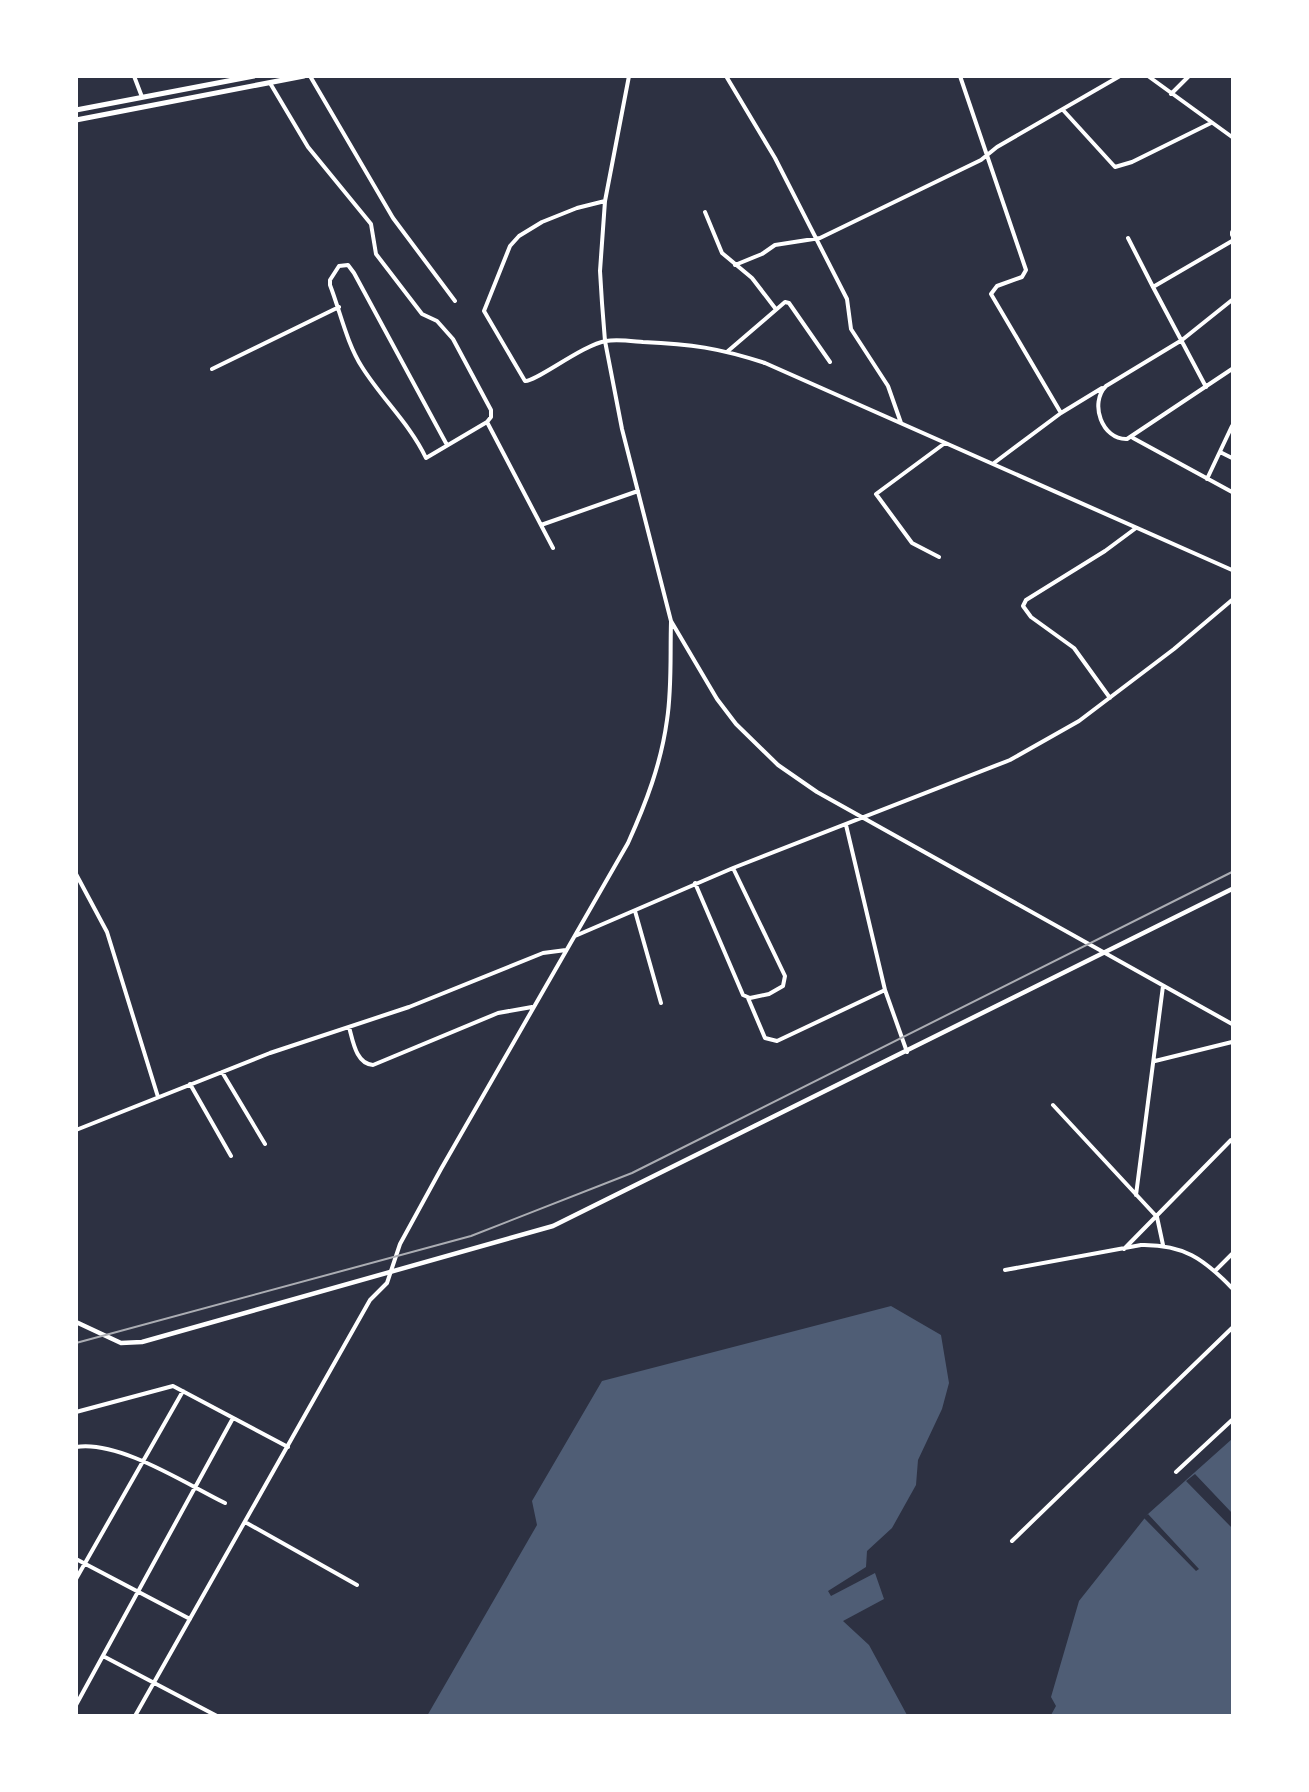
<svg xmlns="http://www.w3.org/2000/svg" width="1309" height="1792" viewBox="0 0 1309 1792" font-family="Montserrat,sans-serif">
	<rect width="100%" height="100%" fill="#2d3142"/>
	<path fill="#4f5d75" d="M891,1306L941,1335L949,1383L942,1409L918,1460L916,1485L892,1528L867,1551L866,1567L828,1591L831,1596L875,1573L884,1599L843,1621L869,1645L907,1715L427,1716L537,1525L532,1501L602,1381Z
		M1232,1439V1715H1051L1056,1706L1051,1697L1079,1601L1148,1514Z"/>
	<path fill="#2d3142" d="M1195,1474L1232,1513V1528L1186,1481Z
		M1148,1514L1199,1569L1196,1571L1144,1518Z"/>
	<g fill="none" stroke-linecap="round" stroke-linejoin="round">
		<path stroke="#fff" stroke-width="4" d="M134,76L142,97
			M310,76L393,218L455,301
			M629,76L605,201L600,271L602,303L605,341L622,429L671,621L717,699L736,724L778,765L817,792L1232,1024
			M726,76L775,158L847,299L851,329L888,386L901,423
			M960,76L1026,270L1022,277L997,286L991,294L1061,413L994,463
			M1148,76L1232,137
			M270,83L308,147L371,224L376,254L422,314L437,321L453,339L491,410V417L487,422L426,458C410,424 382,399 362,367C347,344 340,311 330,285V280L339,266L348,265L354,273L447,445
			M1171,94L1189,76
			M1063,110L1115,167L1132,162L1211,123
			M605,201L577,208L542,222L519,236L510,246L484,311L525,381C534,383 584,344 606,341C617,339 631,341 643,342C691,344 719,348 765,363L1232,570
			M705,212L722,253L752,278L775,308
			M1232,232V235
			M1128,238L1153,287L1232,241
			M735,265L762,254L775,245L820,238L981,160L997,147L1120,76
			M1153,287L1206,387
			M1232,300L1182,340L1106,386C1089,403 1102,440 1127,439L1232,369
			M728,351L785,302L789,303L830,362
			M212,369L339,307
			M1061,413L1102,388
			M487,422L553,548
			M1133,438L1232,492
			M1220,452L1232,458
			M1207,479L1232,426
			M541,525L638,491
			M939,557L912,543L876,494L945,443
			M1110,698L1074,648L1031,617L1023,606L1026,600L1105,551L1136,528
			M846,825L885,990L907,1052
			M76,874L107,932L158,1097
			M695,883L743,995L750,998L769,994L783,986L785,976L733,868
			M635,911L661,1003
			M575,936L733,868L1010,760L1079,721L1174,649L1232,600
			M748,998L765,1038L777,1041L885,990
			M349,1027C353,1041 356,1064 373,1065L498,1013L532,1007
			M1155,1061L1232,1042
			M222,1072L265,1144
			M190,1084L231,1156
			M1053,1105L1157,1217L1163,1245
			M76,1130L270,1053L409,1007L543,953L566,950
			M1136,1195L1163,986
			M1124,1249L1231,1140
			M1005,1270L1141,1245C1183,1244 1204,1259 1232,1288
			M1215,1271L1232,1254
			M76,1412L173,1386L288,1447
			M76,1447C119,1440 186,1484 225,1503
			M1176,1472L1232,1420
			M245,1522L357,1585
			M1012,1541L1232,1328
			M76,1559L190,1619
			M76,1579L183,1391
			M103,1656L217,1716
			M76,1705L233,1418
			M135,1716L370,1300L387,1283L400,1244L441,1169L628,843C646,803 661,764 667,720C672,688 670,654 671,622"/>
		<path stroke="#fff" stroke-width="4.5" d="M76,1322L121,1343L142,1342L553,1226L1232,889"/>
		<path stroke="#fff" stroke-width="5" d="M76,110L254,76
			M76,120L304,76"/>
		<path stroke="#abadb3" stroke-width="2" d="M76,1343L471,1236L632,1173L1232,872"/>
	</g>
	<rect width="1309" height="1792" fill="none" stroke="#ffffff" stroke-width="156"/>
</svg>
